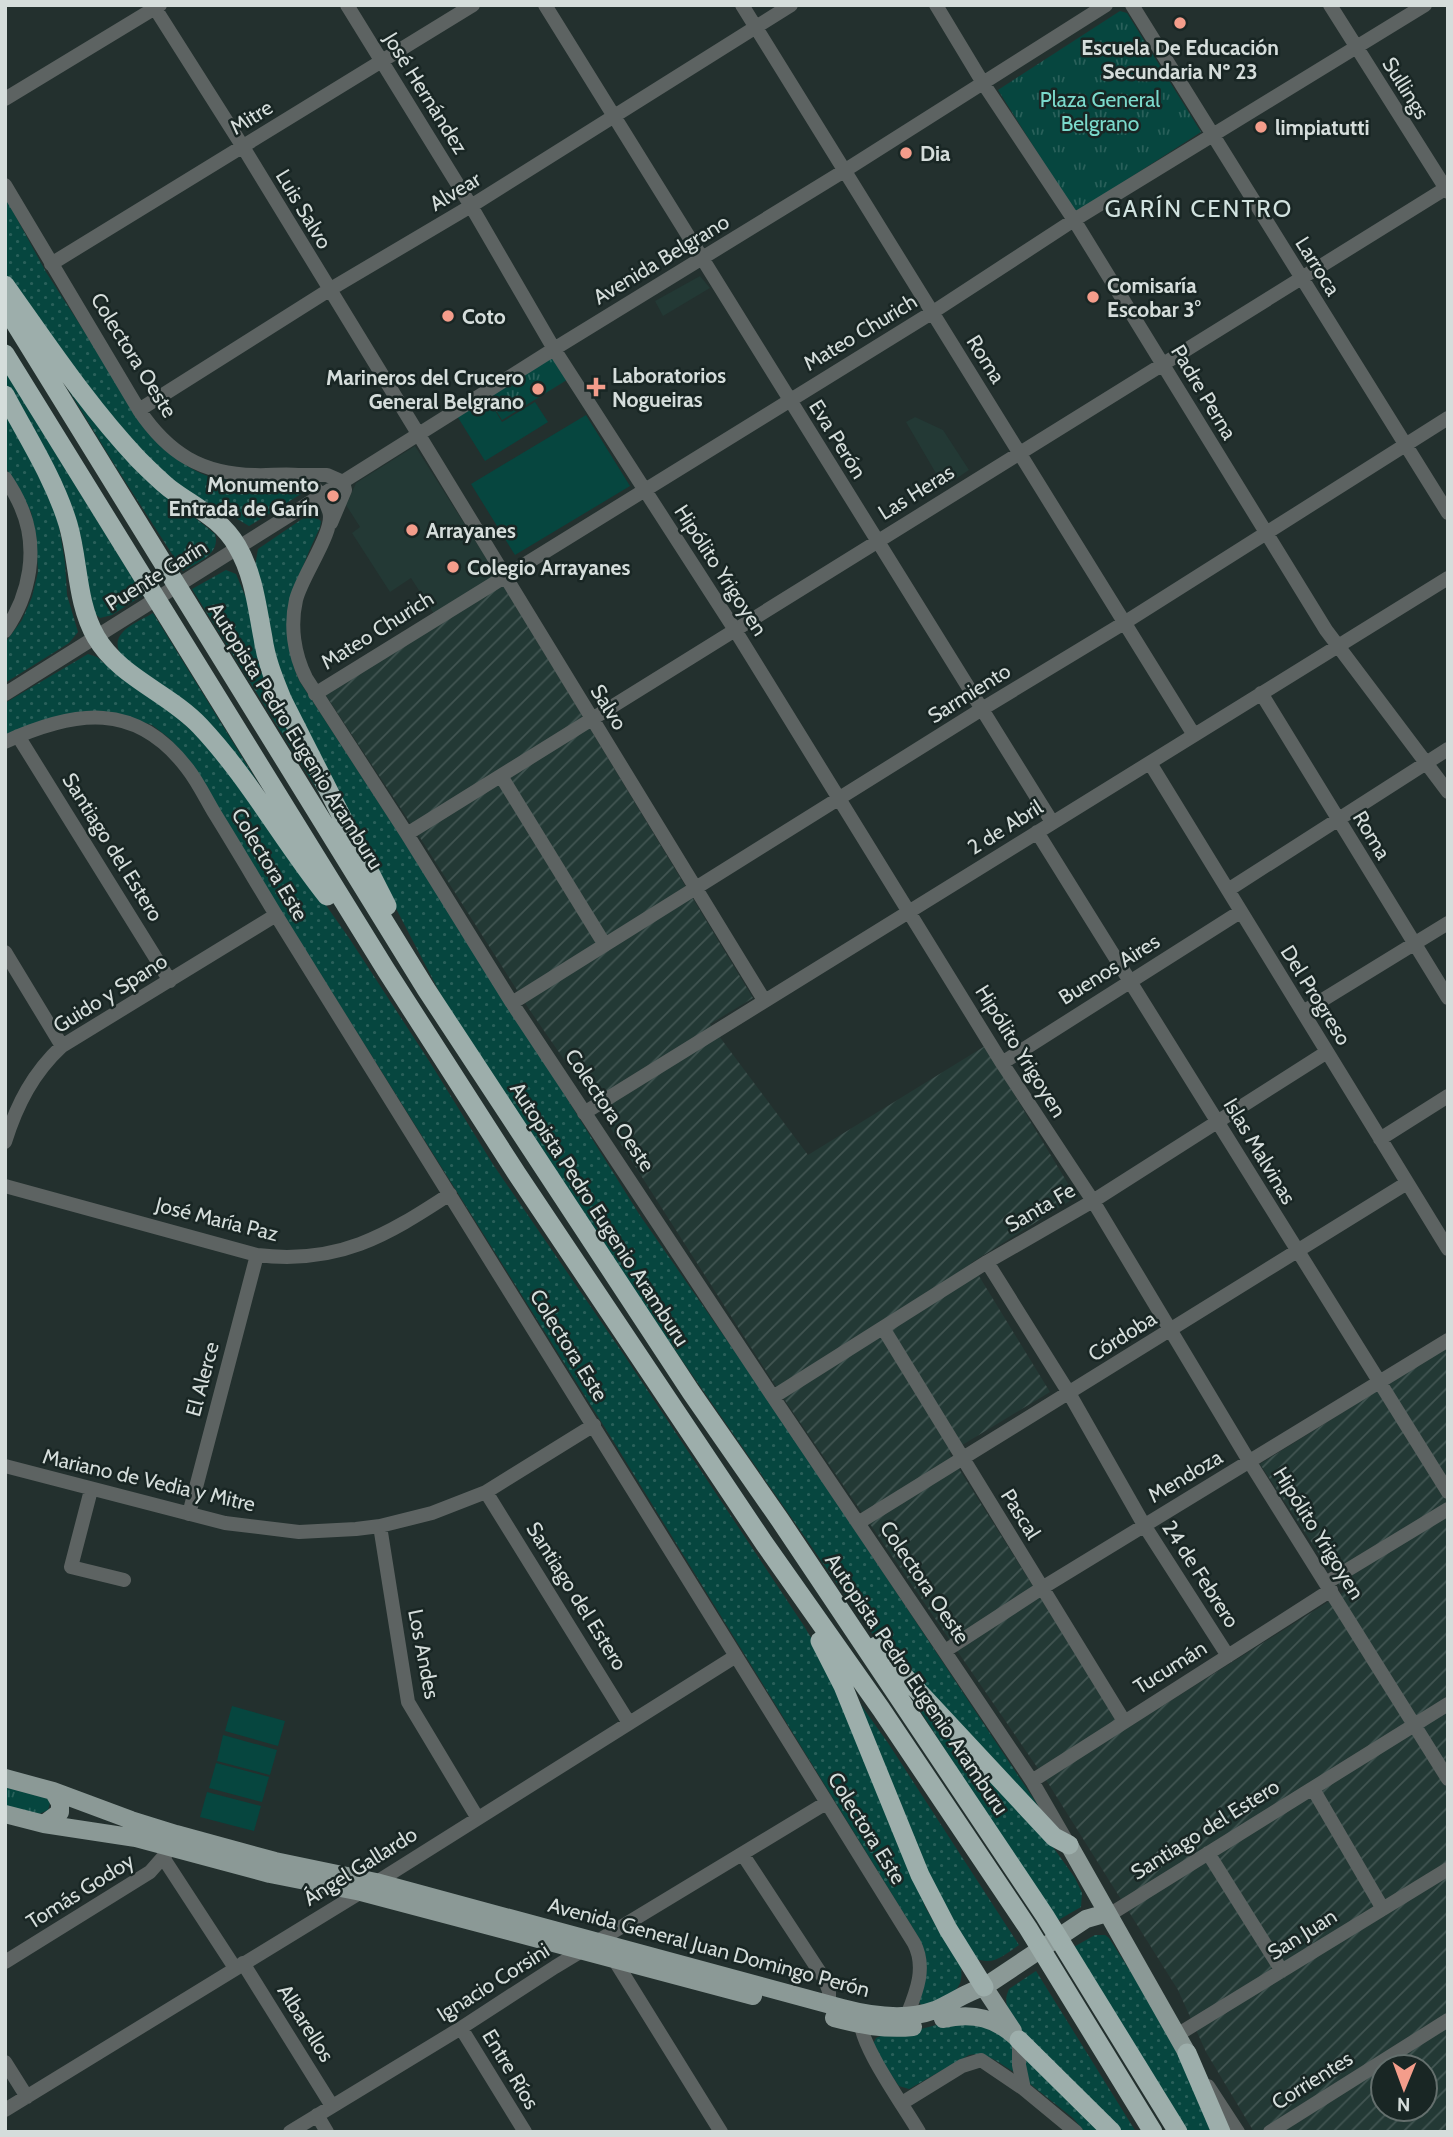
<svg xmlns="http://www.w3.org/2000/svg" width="1453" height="2137" viewBox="0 0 1453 2137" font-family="Cabin,sans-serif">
	<defs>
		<pattern id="industrial-furrows" width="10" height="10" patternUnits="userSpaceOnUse" patternTransform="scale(1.75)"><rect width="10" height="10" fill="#233935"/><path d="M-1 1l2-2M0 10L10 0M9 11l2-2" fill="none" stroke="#425552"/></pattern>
		<pattern id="grass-dots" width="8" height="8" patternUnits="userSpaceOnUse" patternTransform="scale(1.75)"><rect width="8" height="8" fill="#06463f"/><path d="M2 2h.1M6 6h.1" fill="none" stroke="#29605a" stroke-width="1.8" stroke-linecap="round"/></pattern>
		<pattern id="park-tufts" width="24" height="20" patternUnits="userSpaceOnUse" patternTransform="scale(1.75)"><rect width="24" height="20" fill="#06463f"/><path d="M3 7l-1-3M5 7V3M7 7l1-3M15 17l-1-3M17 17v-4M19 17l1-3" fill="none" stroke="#29605a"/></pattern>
	</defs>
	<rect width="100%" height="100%" fill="#23302e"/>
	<path fill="#233935" d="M700,276L710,288L663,316L655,301Z
		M915,417L943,430L969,470L944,487L906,422Z
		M415,446L497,575L434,614L411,578L390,592L352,533L360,527L346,505L356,483Z"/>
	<path fill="url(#industrial-furrows)" fill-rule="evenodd" d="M502,583L753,998L710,1024L808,1155L985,1046L1076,1197L971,1263L1050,1392L949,1453L1124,1730L1344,1592L1260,1464L1448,1347V2132H1254L1206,2052L1178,1990L1048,1783L784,1399L601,1113L529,1009L419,836L325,694ZM1383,2067H1425V2109H1383Z"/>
	<path fill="url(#grass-dots)" d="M5,197L46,272L149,432C166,451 186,469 210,477C226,482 245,478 256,491L298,487L301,490V494L249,526L224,511L186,496L132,448L5,277Z
		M31,329L177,503L215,534C221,554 198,562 183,571L114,464Z
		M5,371L143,595L112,615L100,618L95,614L45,460L5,385Z
		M5,405L40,477L58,520L65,563L67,595L78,632L69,643L5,683V643L22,620L32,597L38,572L36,535L31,512L5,466Z
		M313,516L321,521L320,527C297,577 274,629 300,682L461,929L639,1214L765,1395L1047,1819L889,1655L868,1628L652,1317L442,997L278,681L255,566L258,549L305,517Z
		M226,570L236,574L346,836L192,589Z
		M153,613L286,828L120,653C109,632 138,622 153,613Z
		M88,654L97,657L122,679L161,703L212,749L246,792L349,938L431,1064L494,1166L624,1355L804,1626L820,1653L917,1881L925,1907L961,1967C961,1971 962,1975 961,1979C959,1995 936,2001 923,2007L918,2001C924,1977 930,1960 919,1938L612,1439L180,750L169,738L152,725L117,714L5,737V703Z
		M905,1687L1048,1840L1075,1878L1082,1893L1081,1907L1055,1922Z
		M851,1691L888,1743L1019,1945C1005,1954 993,1967 975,1958L939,1901Z
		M1095,1935H1105L1109,1938L1170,2033L1215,2132H1188L1072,1948Z
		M1036,1971L1136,2132H1119C1093,2107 1014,2036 1007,2005C1005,1999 1007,1994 1009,1989Z
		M977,2020L1012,2043L1014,2072C999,2063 988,2052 969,2055L909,2089L899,2086L875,2051L873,2044L876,2038L883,2035L917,2030L948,2022Z
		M1024,2053L1103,2132H1085L1073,2118L1025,2080Z"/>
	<path fill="url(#park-tufts)" d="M1120,11L1127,13L1201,132L1078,211L1073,209L998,90Z
		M555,354L570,378L502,420L487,396Z
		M5,1787L49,1799L50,1803L48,1810L37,1815L5,1807Z"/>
	<path fill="#06463f" d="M487,397L502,422L535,402L548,422L485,461L457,416Z
		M586,415L630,486L515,555L471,484Z
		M232,1706L285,1721L278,1746L225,1731Z
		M223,1735L277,1750L270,1775L217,1761Z
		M216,1763L269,1777L262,1802L209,1788Z
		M207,1792L261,1806L254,1831L200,1817Z"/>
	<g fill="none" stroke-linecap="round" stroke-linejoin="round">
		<path stroke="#5d6362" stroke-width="14" d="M153,5L243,147L764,1000
			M347,5L471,206L554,349L735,630L1002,1063L1093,1201L1249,1461L1448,1779
			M545,5L1052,822
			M742,5L1194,735
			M936,5L983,83L1074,220L1326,630L1448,792
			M1132,5L1448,513
			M1330,5L1448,192
			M5,99L160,5
			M5,185L139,410C168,453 201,474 255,475C268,476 284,473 298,475C310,478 325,499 329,511C336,530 301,577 296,600C290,626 294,654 306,678L407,834L512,1003L773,1397L1032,1781L1069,1845
			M51,264L473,5
			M139,410L329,290L471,206L791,5
			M300,475H327L343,482
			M5,478C11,487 17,497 21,507C39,548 30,595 5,631
			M331,523L345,490L343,482
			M1261,693L1448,998
			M5,694L554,349L844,171L1106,5
			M315,694L933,312L1074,220L1425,5
			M18,736L170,981
			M5,742C75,710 136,701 187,768C198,782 206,799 215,814C236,848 256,882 276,915L914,1943C928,1970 914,1997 904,2023
			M1150,763L1448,1249
			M501,776L605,945
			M1037,832L1448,1492
			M407,834L1448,187
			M1228,890L1448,749
			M5,952L62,1046
			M512,1003L982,709L1124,623L1448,418
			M1303,1012L1448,923
			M1002,1063L1240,912
			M584,1113L1448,578
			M1380,1139L1448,1096
			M5,1142C17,1104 33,1073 62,1046L276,915
			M5,1186L257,1255C338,1265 386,1236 450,1194
			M987,1262L1069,1393L1144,1525L1228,1656
			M883,1328L1124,1721
			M773,1397L987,1262L1093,1201L1327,1052
			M5,1466L225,1523L299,1532L356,1529L380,1526L432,1513L486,1492L594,1425
			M91,1490L71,1567L124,1580
			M486,1492L629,1723
			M189,1514L257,1255
			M858,1523L1407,1183
			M380,1526L408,1702L477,1817
			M1326,1583L1448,1509
			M945,1651L1042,1588L1448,1340
			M1032,1781L1331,1590
			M1313,1789L1383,1909
			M1208,1853L1282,1971
			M743,1855L825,1980L829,1991V2004
			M164,1859L235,1968
			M1107,1913L1117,1910L1448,1704
			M612,1956L721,2132
			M5,1962L150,1872L171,1848
			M243,1963L332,2106
			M861,2017C855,2039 906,2109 919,2132
			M461,2028L525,2132
			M1177,2035L1448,1869
			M1019,2040V2065L1024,2089
			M5,2062L27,2097
			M1208,2086L1238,2132
			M902,2103L962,2066L981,2060L1024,2089L1076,2132
			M5,2110L361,1892L736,1656
			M317,2115L327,2132
			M290,2132L461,2028L555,1967L826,1803
			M1270,2132L1448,2020"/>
		<path stroke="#8b9996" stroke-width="18" d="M5,1778L53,1791L131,1820L176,1834L275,1861L376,1882L842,2008C872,2016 905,2021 935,2010C952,2003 966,1992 984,1987L1086,1919L1107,1913
			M5,1814L44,1824L136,1838L270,1874L361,1892L753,1996
			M44,1824L60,1812V1803L53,1791
			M1069,1845L1187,2053
			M984,1987L1013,2031
			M834,2018C861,2025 885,2030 913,2027
			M943,2019C973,2012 997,2018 1019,2040"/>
		<path stroke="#9daeab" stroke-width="19" d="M5,285C47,344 88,406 138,459C148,469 158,479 169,488C194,507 221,518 237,546C254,575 257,607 263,638C266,660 274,679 282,699L387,906
			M5,307L426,989L691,1392L780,1520L1045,1916L1178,2132
			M5,354L386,970L517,1174L764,1543L881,1709L1028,1928L1153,2132
			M5,395C27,437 54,478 68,524C79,561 76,602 96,637C119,677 169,693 200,726C249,778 283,841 327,896
			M820,1641L843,1686L920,1875L948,1929L984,1987
			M876,1646L1054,1837L1069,1845
			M1019,2040L1112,2132
			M1187,2053L1221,2132"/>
	</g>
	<g fill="#f49d8b" stroke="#192624" stroke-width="2.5">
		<circle cx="1180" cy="23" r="7"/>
		<circle cx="1261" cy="127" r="7"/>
		<circle cx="906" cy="153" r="7"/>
		<circle cx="1093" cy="297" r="7"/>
		<circle cx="448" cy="316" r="7"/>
		<path d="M592.5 376.5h7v7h7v7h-7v7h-7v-7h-7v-7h7z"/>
		<circle cx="538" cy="389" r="7"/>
		<circle cx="333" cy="496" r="7"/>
		<circle cx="412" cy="530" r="7"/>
		<circle cx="453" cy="567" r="7"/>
	</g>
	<g text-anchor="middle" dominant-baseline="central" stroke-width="5" stroke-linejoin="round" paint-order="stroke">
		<g font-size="21" font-weight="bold" fill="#d5dddb" stroke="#192624" text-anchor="start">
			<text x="1180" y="47" text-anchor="middle">Escuela De Educación<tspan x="1180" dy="24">Secundaria Nº 23</tspan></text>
			<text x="1275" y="127">limpiatutti</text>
			<text x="920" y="153">Dia</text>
			<text x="1107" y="285">Comisaría<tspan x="1107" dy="24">Escobar 3°</tspan></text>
			<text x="462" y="316">Coto</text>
			<text x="612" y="375">Laboratorios<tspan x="612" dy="24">Nogueiras</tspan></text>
			<text x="524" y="377" text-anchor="end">Marineros del Crucero<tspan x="524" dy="24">General Belgrano</tspan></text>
			<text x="319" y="484" text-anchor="end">Monumento<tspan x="319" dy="24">Entrada de Garín</tspan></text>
			<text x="426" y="530">Arrayanes</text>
			<text x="467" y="567">Colegio Arrayanes</text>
		</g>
		<g font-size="21" fill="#d5dddb" stroke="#192624">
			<text transform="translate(1406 88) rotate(58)">Sullings</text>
			<text transform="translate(426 93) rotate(58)">José Hernández</text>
			<text transform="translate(251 117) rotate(-32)">Mitre</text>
			<text transform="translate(455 191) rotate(-31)">Alvear</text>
			<text transform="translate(304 209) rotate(59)">Luis Salvo</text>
			<text transform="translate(661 259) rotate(-31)">Avenida Belgrano</text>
			<text transform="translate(1318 266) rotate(58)">Larroca</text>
			<text transform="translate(860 332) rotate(-31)">Mateo Churich</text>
			<text transform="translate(134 355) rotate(58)">Colectora Oeste</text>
			<text transform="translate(986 359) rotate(58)">Roma</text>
			<text transform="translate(1204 392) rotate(59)">Padre Perna</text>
			<text transform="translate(838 439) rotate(58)">Eva Perón</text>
			<text transform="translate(916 492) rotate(-32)">Las Heras</text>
			<text transform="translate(721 570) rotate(57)">Hipólito Yrigoyen</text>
			<text transform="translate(156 575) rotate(-32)">Puente Garín</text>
			<text transform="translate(377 630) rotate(-32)">Mateo Churich</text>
			<text transform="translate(969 693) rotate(-32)">Sarmiento</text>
			<text transform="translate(609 707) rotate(58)">Salvo</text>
			<text transform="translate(296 736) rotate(58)">Autopista Pedro Eugenio Aramburu</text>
			<text transform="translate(1005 827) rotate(-32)">2 de Abril</text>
			<text transform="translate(1372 835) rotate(59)">Roma</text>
			<text transform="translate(113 847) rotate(58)">Santiago del Estero</text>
			<text transform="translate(270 864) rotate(59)">Colectora Este</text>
			<text transform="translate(1109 969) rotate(-32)">Buenos Aires</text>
			<text transform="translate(110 993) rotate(-32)">Guido y Spano</text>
			<text transform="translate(1316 995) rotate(58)">Del Progreso</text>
			<text transform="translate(1021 1051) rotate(58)">Hipólito Yrigoyen</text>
			<text transform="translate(610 1110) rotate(56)">Colectora Oeste</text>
			<text transform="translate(1260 1151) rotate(59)">Islas Malvinas</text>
			<text transform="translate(1040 1207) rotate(-30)">Santa Fe</text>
			<text transform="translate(600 1214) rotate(57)">Autopista Pedro Eugenio Aramburu</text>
			<text transform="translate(217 1219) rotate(14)">José María Paz</text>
			<text transform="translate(1122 1336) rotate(-32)">Córdoba</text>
			<text transform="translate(569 1345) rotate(58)">Colectora Este</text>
			<text transform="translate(202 1379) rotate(-75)">El Alerce</text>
			<text transform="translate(1185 1476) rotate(-31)">Mendoza</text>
			<text transform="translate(149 1480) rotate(13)">Mariano de Vedia y Mitre</text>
			<text transform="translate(1021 1514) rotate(58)">Pascal</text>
			<text transform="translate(1319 1533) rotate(58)">Hipólito Yrigoyen</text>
			<text transform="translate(1201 1574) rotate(57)">24 de Febrero</text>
			<text transform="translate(925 1582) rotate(56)">Colectora Oeste</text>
			<text transform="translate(577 1596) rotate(58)">Santiago del Estero</text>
			<text transform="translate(424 1654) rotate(79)">Los Andes</text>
			<text transform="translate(1170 1667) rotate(-32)">Tucumán</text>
			<text transform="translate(917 1684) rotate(56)">Autopista Pedro Eugenio Aramburu</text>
			<text transform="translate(867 1828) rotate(58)">Colectora Este</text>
			<text transform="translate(1205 1829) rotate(-32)">Santiago del Estero</text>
			<text transform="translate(360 1866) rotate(-32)">Ángel Gallardo</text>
			<text transform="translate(80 1891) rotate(-32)">Tomás Godoy</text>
			<text transform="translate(1302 1934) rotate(-32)">San Juan</text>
			<text transform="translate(709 1947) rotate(15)">Avenida General Juan Domingo Perón</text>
			<text transform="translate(493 1982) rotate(-32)">Ignacio Corsini</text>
			<text transform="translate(306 2023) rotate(58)">Albarellos</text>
			<text transform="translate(511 2069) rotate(59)">Entre Ríos</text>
			<text transform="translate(1312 2080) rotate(-32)">Corrientes</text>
		</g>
		<g font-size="21" fill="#7bdacc" stroke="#192624">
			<text x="1100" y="99">Plaza General<tspan x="1100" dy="24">Belgrano</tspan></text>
		</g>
		<g font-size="24" letter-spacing="2" fill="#d1e2df" stroke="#192624">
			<text x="1199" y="208">GARÍN CENTRO</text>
		</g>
	</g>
	<rect width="1453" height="2137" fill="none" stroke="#d5dddb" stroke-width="14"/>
	<g transform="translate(1404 2088) rotate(181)"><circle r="33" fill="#192624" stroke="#646f6d" stroke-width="2"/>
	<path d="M0-5L12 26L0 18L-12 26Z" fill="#f49d8b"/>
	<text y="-10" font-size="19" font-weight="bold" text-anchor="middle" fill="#d5dddb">N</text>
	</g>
</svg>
